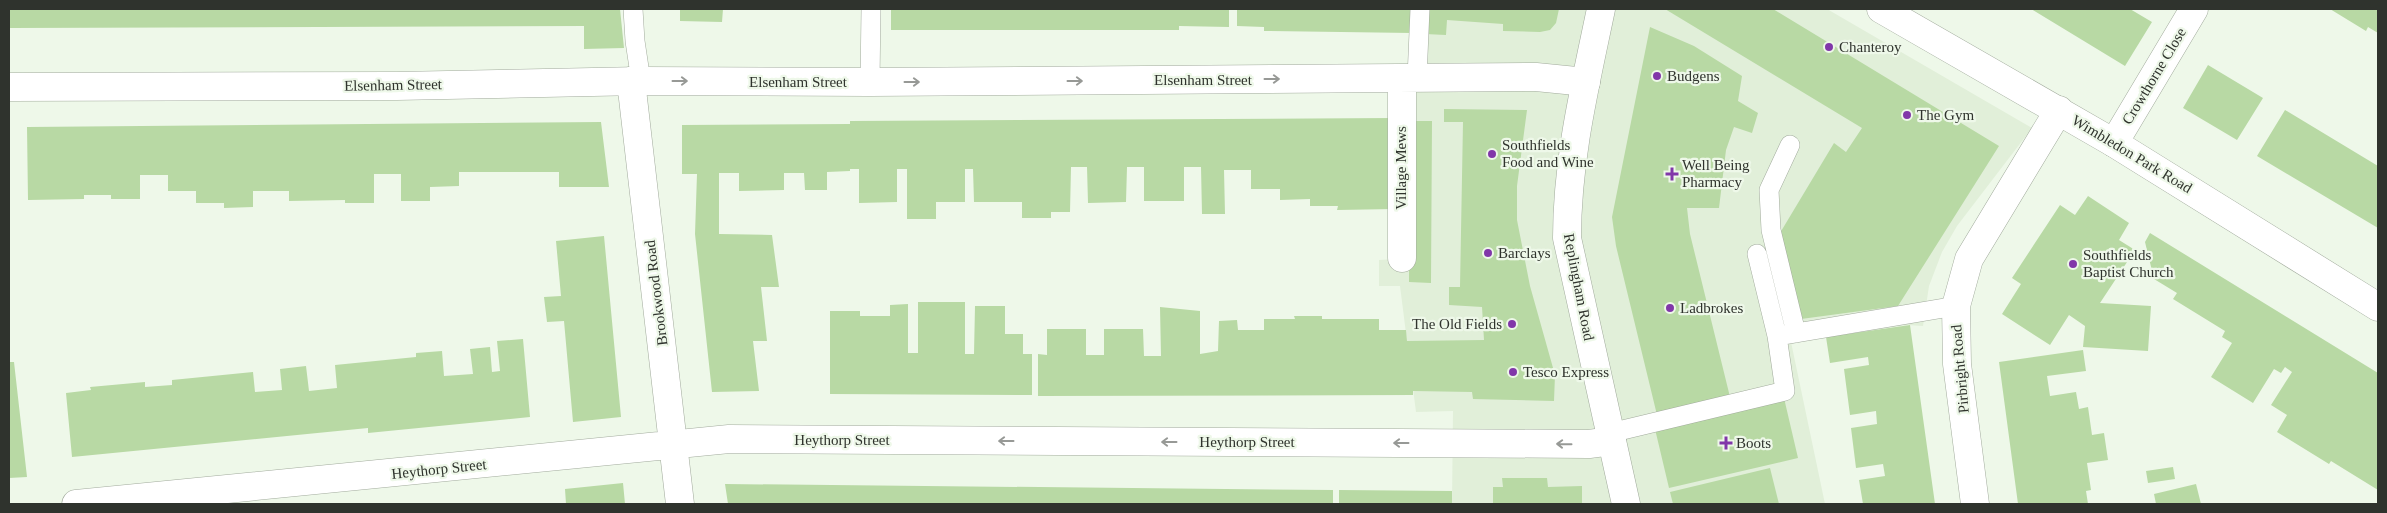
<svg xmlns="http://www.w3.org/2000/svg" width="2387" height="513" viewBox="0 0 2387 513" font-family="Georgia,serif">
	<rect width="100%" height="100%" fill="#eef8e9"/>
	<path fill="#e1efd9" d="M1414,9H1827L2032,128L1957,226L1942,252L1929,286L1923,326L1907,325L1791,342L1825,504H1452L1453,411L1416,412L1400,286H1379V260L1395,259L1410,109Z"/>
	<path fill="#b8d9a4" d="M9,9H620L624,48L584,49V26L9,28Z
		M680,9H723L722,22L680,21Z
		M891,9H1229V27L1179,26V30H891Z
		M1237,9H1413L1412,33L1264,31V27L1237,26Z
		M1427,9H1559L1556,23L1550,30L1540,32L1503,31V24L1447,20L1446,35L1425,34Z
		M1665,9H1773L1999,146L1898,306L1801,319L1780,233L1834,143L1846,152L1862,128Z
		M2031,9H2130L2152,22L2125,66Z
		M2330,9H2378V33L2368,27L2366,31Z
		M1650,27L1694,46L1742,76L1738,101L1758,113L1752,133L1734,127L1726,150L1719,208H1687L1690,234L1730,397L1657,415L1616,246L1612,217Z
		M2208,65L2263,98L2237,140L2183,108Z
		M1444,109L1527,110L1517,186V220L1530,286L1555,375L1554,401L1473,399L1472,392L1413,391V395L1038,396V354L1047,355V329H1086V355H1104V329H1143L1144,356H1161L1160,307L1200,311V354L1218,351L1219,321L1237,320L1238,330H1264V319H1295L1294,316H1322V319H1379V330H1406L1407,341L1484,340L1482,307L1449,305V287H1460L1463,122H1444Z
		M2285,110L2378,166V228L2257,156Z
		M1394,118L1395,209L1337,210L1338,206H1310V199L1280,200V189H1251V170H1224L1225,214H1202L1201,167H1184V201H1144V167H1127L1126,202L1088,203L1087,167H1071L1070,212H1051V218H1022V202H974L973,169H965V202H936V219H907V169H897V202L859,203V169H850V171L827,172V190H805L804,173H784V190L739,191V173H719V234L772,235L779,287H761L767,341H753L759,391L712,392L695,234L697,174H682V125L850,124V121Z
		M1410,121H1432L1431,283L1409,282Z
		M601,122L609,187H559V172H459V186L430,187V201H401V174H374V203H345V200L289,201V191H253V207L224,208V203H196V191H168V175H140V199H111V195H84V199L28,200L27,127Z
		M2088,196L2129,223L2119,240L2135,250L2100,303L2151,306L2148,351L2083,347L2085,326L2069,315L2050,345L2002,314L2021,284L2012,278L2060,205L2075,215Z
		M2150,233L2378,373V490L2331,461L2329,464L2277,432L2287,415L2271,405L2292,372L2285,367L2281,373L2274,369L2253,403L2211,377L2232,343L2222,337L2225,331L2173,299L2177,293L2154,279L2145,242Z
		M604,236L621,417L573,422L564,321L547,322L544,297L561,296L556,241Z
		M918,302H965V354H974L975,306H1005V334H1023V354H1032V395L830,394V311H860V316H890V305L908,304V353H918Z
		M1910,325L1935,504H1863L1859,480L1885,476L1883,464L1856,468L1851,428L1877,424L1876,411L1850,415L1844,369L1869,365L1868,357L1830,363L1826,337Z
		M523,339L530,417L368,433V428L72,457L66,393L91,390L90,387L145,382V387L172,385V380L253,372L255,392L282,390L280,369L306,366L309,391L337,388L335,365L416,357V353L442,351L444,376L473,374L470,349L490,347L492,372L500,371L497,341Z
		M2083,350L2086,371L2047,376L2050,396L2076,392L2079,409L2088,407L2092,435L2104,433L2108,460L2087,463L2091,490L2086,491L2088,504H2018L1999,362Z
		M9,362H14L27,477L9,478Z
		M1784,398L1798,458L1669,488L1655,429Z
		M2173,467L2175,479L2148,483L2146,471Z
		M1770,468L1779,504H1673L1670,492Z
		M1502,478H1547L1548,487L1582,486V504H1493V487H1503Z
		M623,483L625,504H566L565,489Z
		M725,484L1333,490V504H728Z
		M2196,484L2201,504H2156L2154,494Z
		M1339,490L1452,491V504H1339Z"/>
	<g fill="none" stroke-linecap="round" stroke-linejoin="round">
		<g stroke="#a2ab9d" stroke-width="20">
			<path id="service" d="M633,9L635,41L641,81
				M1417,78L1420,9
				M870,82L871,9
				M1790,145L1769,190L1771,230L1796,333
				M1784,335L1956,306
				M1610,433L1785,391L1777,336L1757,254"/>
		</g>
		<g stroke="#a2ab9d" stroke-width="29">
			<path id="minor" d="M631,81L680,504
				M9,87L397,86L641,81L870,82L1536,77L1586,82
				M2114,143L2194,9
				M1402,258V78
				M76,504L729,439L1589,444L1612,441
				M1975,504L1957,364L1956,306L1969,259L2059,110"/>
		</g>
		<g stroke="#a2ab9d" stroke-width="29">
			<path id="tertiary" d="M1601,9C1585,86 1567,159 1567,238L1626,504
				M1881,9L2114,143L2378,307"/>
		</g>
		<use href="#service" stroke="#fff" stroke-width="19"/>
		<use href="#minor" stroke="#fff" stroke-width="28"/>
		<use href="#tertiary" stroke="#fff" stroke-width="28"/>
	</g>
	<defs><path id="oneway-shaft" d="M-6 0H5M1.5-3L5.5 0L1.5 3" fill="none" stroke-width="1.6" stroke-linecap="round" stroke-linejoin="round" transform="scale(1.25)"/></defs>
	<g stroke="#979996">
		<use href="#oneway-shaft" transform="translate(1272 79)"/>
		<use href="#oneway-shaft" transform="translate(680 81)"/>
		<use href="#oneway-shaft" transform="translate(1075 81)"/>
		<use href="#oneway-shaft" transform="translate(912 82)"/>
		<use href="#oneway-shaft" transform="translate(1006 441) rotate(-180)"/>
		<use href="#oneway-shaft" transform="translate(1169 442) rotate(-180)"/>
		<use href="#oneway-shaft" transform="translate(1401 443) rotate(-180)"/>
		<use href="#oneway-shaft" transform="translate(1564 444) rotate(-179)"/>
	</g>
	<g fill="#8137a9" stroke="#eef8e9" stroke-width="2">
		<circle cx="1829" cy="47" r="5"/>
		<circle cx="1657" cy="76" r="5"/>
		<circle cx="1907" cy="115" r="5"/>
		<circle cx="1492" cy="154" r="5"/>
		<path d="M1669.5 166.5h5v5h5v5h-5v5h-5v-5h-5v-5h5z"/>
		<circle cx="1488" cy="253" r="5"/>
		<circle cx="2073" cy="264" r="5"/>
		<circle cx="1670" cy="308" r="5"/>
		<circle cx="1512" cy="324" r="5"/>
		<circle cx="1513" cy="372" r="5"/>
		<path d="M1723.5 435.5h5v5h5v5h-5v5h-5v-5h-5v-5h5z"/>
	</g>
	<g text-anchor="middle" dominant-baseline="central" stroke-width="4.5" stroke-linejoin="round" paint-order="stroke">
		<g font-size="15" fill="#2f332d" stroke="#eef8e9" text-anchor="start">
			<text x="1839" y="47">Chanteroy</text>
			<text x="1667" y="76">Budgens</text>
			<text x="1917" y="115">The Gym</text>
			<text x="1502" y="145">Southfields<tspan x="1502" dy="17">Food and Wine</tspan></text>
			<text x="1682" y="165">Well Being<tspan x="1682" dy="17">Pharmacy</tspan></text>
			<text x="1498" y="253">Barclays</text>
			<text x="2083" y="255">Southfields<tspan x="2083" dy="17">Baptist Church</tspan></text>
			<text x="1680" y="308">Ladbrokes</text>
			<text x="1502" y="324" text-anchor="end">The Old Fields</text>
			<text x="1523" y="372">Tesco Express</text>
			<text x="1736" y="443">Boots</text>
		</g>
		<g font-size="15" fill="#2f332d" stroke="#eef8e9">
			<text transform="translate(2154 76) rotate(-59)">Crowthorne Close</text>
			<text x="1203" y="80">Elsenham Street</text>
			<text x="798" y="82">Elsenham Street</text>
			<text transform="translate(393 85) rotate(-1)">Elsenham Street</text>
			<text transform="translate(2132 154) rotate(31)">Wimbledon Park Road</text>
			<text transform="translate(1401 168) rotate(-90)">Village Mews</text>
			<text transform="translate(1579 287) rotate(79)">Replingham Road</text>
			<text transform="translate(656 293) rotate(-97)">Brookwood Road</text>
			<text transform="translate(1960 369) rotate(-95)">Pirbright Road</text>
			<text x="842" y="440">Heythorp Street</text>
			<text x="1247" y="442">Heythorp Street</text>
			<text transform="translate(439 469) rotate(-6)">Heythorp Street</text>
		</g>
	</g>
	<rect width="2387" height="513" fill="none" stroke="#2f332d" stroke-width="20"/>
</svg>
